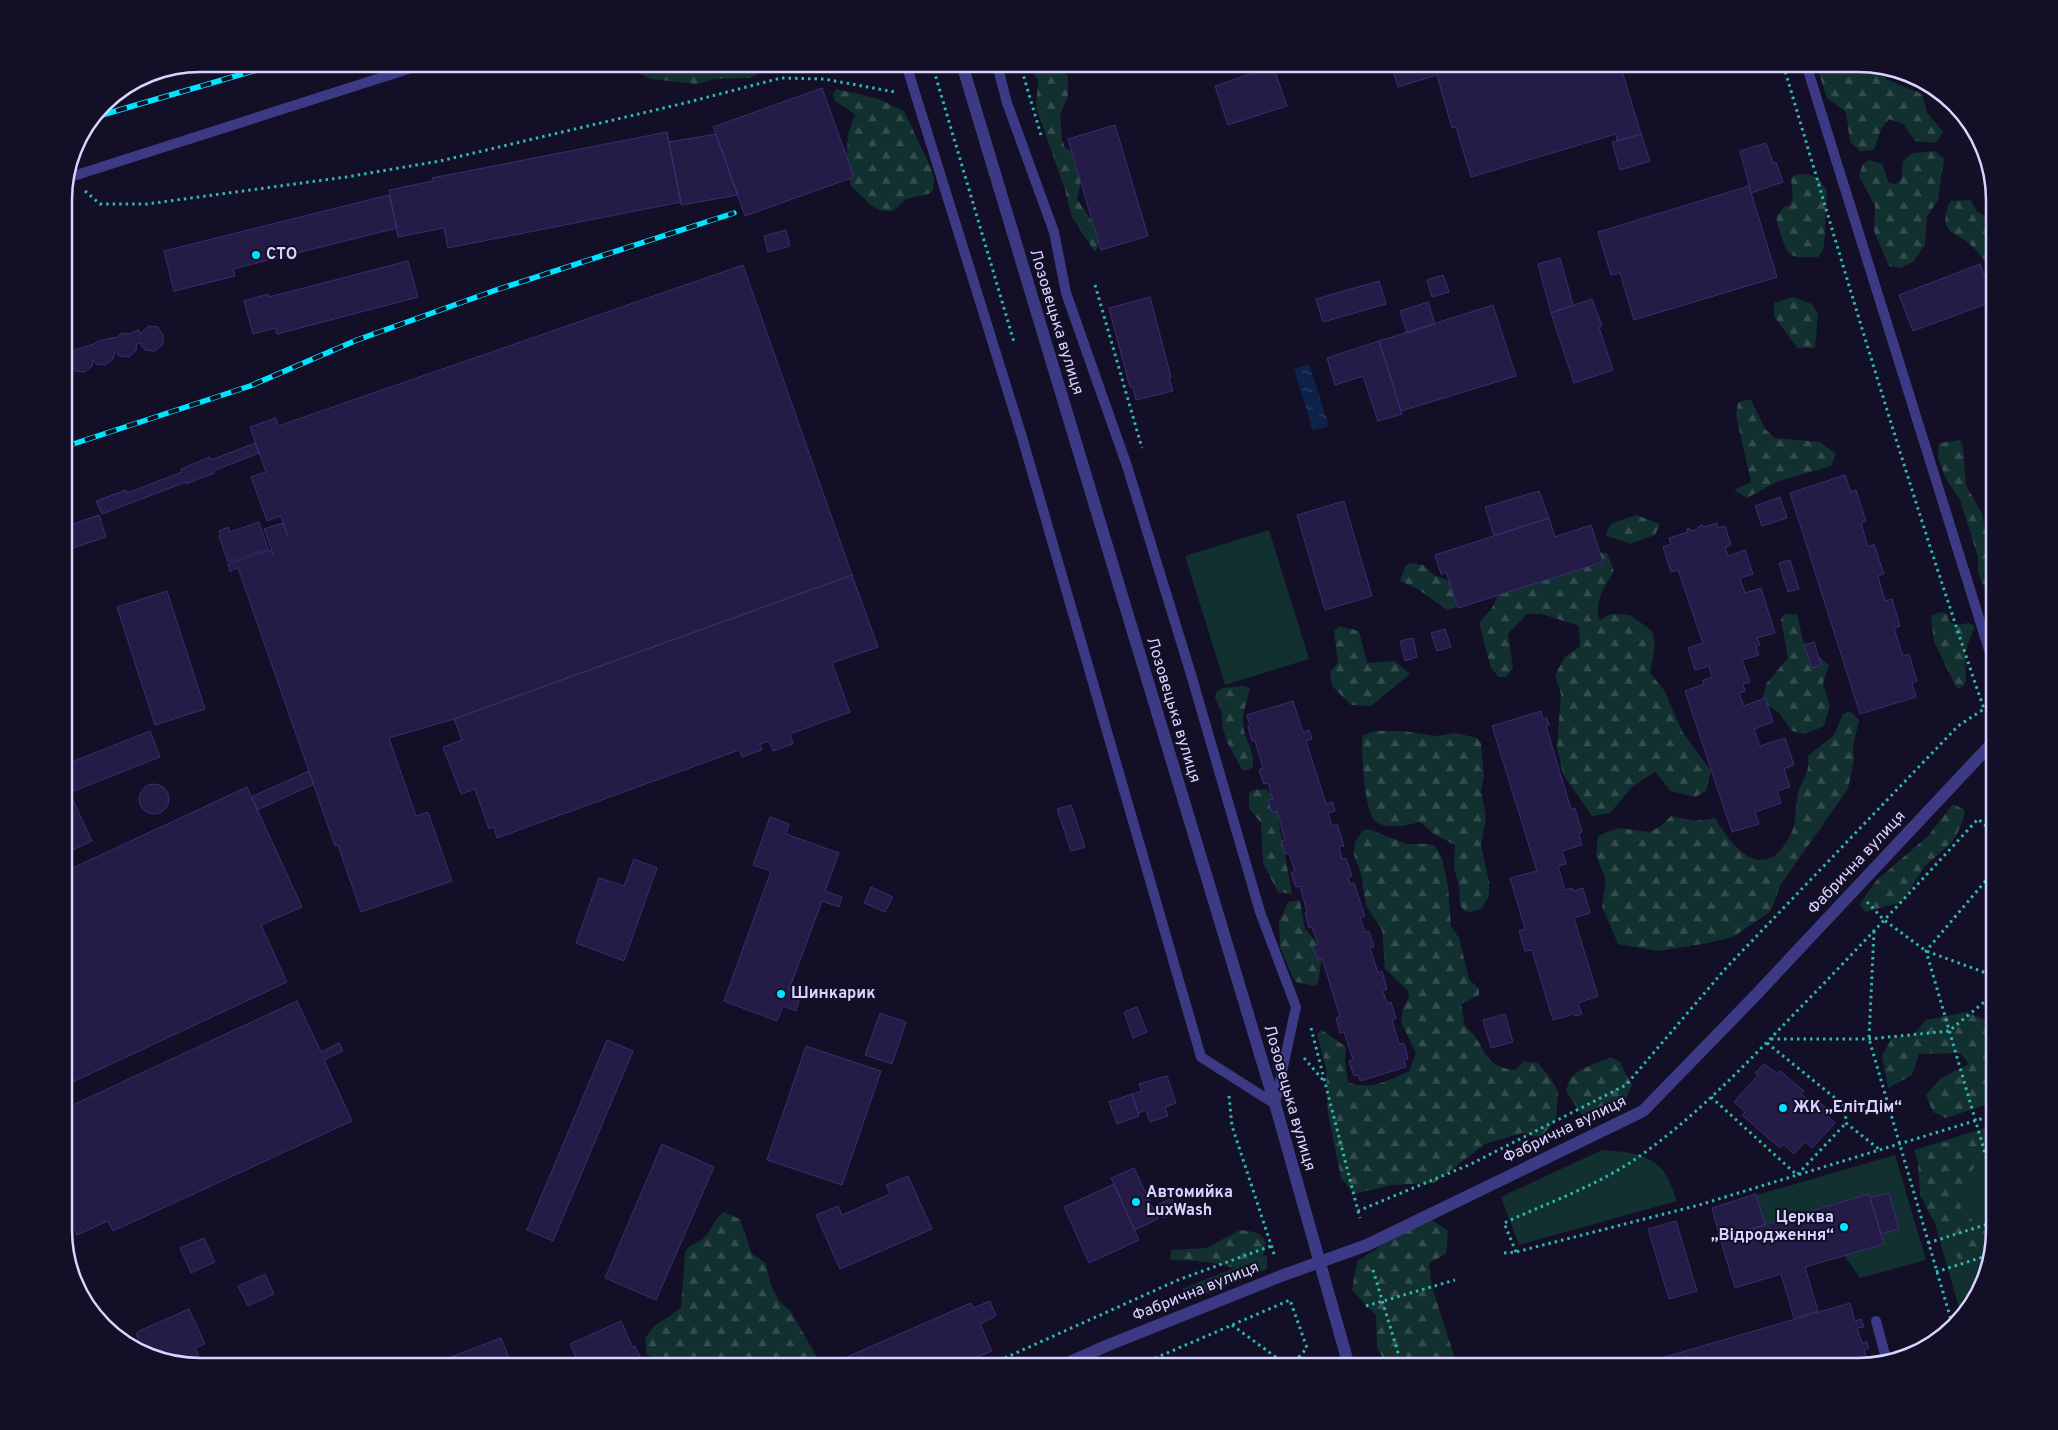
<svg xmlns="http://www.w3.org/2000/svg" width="2058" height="1430" viewBox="0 0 2058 1430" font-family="Overpass,sans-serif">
	<defs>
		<pattern id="forest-firs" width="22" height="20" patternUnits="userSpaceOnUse" patternTransform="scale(1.25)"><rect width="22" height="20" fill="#12302f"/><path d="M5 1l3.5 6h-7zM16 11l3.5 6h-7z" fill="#344d4e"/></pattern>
		<pattern id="water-ripples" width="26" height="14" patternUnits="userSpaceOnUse" patternTransform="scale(1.25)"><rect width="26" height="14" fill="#0c2248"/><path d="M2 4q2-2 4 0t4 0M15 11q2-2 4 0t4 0" fill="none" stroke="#2f4163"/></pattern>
	</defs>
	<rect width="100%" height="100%" fill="#130f26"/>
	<path fill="#12302f" d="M1269,530L1309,659L1225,685L1185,556Z
		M1994,1125V1229L1971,1305L1961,1315L1914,1150Z
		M1602,1150C1624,1151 1655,1154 1666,1175C1671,1183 1674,1193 1677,1201L1519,1245L1501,1197Z
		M1895,1155L1926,1260L1860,1278L1844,1255L1884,1243L1869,1194L1720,1238L1712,1208Z
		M1267,1255V1269L1202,1296H1190L1182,1289Z"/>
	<path fill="url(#forest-firs)" d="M623,64H777L749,78L714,79L697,84L650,79Z
		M787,64H878L872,70Z
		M1028,64H1060L1068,77V96L1060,115L1062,140L1065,147L1085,161L1077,199C1086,214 1107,235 1095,252L1072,217L1065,190L1036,107L1038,80Z
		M1816,64H1857L1879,71L1886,79L1922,94L1927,112L1943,132L1936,143L1915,141L1903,124L1889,119L1881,129L1874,150L1860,151L1850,142L1846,112L1827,98Z
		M836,89L879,99L904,111L930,166L934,177L933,191L928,194L906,199L893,211H881L872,206L852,187L846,170L848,134L855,114L835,101L833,94Z
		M1935,151L1944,159L1938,200L1927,217L1925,245L1913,262L1901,268L1889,266L1874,231L1875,206L1859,176L1863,164L1869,160L1882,164L1889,183L1895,184L1901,180L1903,161L1913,153Z
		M1797,174L1811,175L1818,179L1827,190L1824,247L1818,257C1810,257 1797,259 1790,254C1784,250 1778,226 1776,217L1784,207L1790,205L1793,199L1791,178Z
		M1970,200L1977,211L1990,219L1994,230V275C1988,267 1982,257 1975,249C1958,230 1936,237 1950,201Z
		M1793,297L1812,304L1818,315L1815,348H1797L1774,316V303Z
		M1745,400H1751L1765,429L1775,438L1820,442L1836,454L1831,466L1776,482L1747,498L1734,490L1751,482L1736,415L1738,403Z
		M1960,440L1963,446L1966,485L1982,514L1991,560L1994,567V613L1978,572V557L1960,500L1945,477L1938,457L1939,443Z
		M1636,515L1660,524L1655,535L1630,544L1605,535L1611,524Z
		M1593,552L1607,553L1614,571C1606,586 1592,603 1600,620L1611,614L1630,615L1652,631L1655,644L1650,673L1664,690L1683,733L1711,771L1706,791L1695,797L1671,791L1655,772L1632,787L1610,813L1592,816L1563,774L1557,747L1561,694L1555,675L1565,657L1580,646L1579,626L1542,614H1527L1508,634L1513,668L1506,677H1499L1491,668L1479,623L1492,608L1503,584Z
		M1409,563L1423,565L1434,575L1454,583L1461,602L1455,608L1447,610L1418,589L1400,581L1405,567Z
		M1941,612L1948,614L1949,621L1956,625L1969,623L1975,626L1965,652L1966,680L1964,686L1957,689L1934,642L1931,616Z
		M1784,614H1797L1804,645L1829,665L1823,683L1830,706L1824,726L1805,734L1792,731L1779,713L1762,702L1766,684L1788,658L1781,620Z
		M1339,626L1359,631L1367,663L1395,661L1410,674L1371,706L1351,705L1332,686L1330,672L1338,663L1334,631Z
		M1243,686L1250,688C1248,699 1242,713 1243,724C1245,742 1254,747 1253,767L1248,770H1242L1227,742L1223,729L1221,710L1215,698L1216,692L1223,688Z
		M1850,711L1859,720L1853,746L1854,759L1848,789L1781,884L1771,911L1733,937L1708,943L1659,951L1618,944L1602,906L1606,880L1596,855L1598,836L1618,828L1649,832L1661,826L1671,816L1695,821L1715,818C1734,851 1766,885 1791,834C1797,822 1795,805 1798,793C1800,785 1805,779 1807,771C1809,767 1808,761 1808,756L1834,735L1843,714Z
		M1375,731H1402L1436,736L1456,733L1477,738L1481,743L1484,776L1481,790L1486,818L1481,845L1489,882V896L1482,908L1471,912L1464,911L1460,905L1459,886L1454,868L1455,845L1434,834L1420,822C1407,825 1391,830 1378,823C1363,816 1362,752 1362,736Z
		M1266,789L1273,796L1277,811L1292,894L1278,892L1263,863L1261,823L1249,808V793L1252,790Z
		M1953,804L1965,810L1962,823L1956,836L1950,844L1924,867L1902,902L1865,912L1860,904L1876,881L1929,835Z
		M1368,829L1407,844H1429L1435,846L1442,858L1448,886L1451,926L1459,938L1469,979L1479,989V995L1461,1004L1465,1026C1487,1044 1481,1067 1515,1070L1524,1061L1538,1063L1552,1080L1558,1092L1556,1120L1540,1138L1522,1133L1485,1144L1434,1183L1392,1185L1354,1194L1341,1178L1328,1113L1326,1068L1317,1034L1322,1030L1346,1047L1345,1062L1348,1082C1372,1091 1386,1081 1409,1071L1416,1053L1401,1022L1403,1008L1409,997L1408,991L1385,969L1382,930L1366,906L1361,874L1354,855L1355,842L1362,831Z
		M1300,900L1305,929L1318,944L1322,958L1318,982L1315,986L1296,982L1293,978L1280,947L1279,922L1288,902Z
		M1967,1012L1994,1024V1102L1946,1118L1933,1112L1926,1095L1941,1078L1969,1064L1960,1053L1919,1054L1912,1075L1888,1088L1882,1056L1892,1038L1913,1035L1926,1020Z
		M1611,1057L1620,1062L1632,1085L1624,1103L1585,1120L1566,1091L1570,1078L1580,1070Z
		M1969,1138L1985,1145L1979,1161L1956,1191L1961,1208L1974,1222L1994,1219V1229L1983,1267L1975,1259H1958L1948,1233L1932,1219L1920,1194L1918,1166L1930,1145Z
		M724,1212L740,1219L752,1254L766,1263C769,1280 774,1301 790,1310L819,1361L796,1366H660L647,1354L645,1339L653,1327L681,1308L685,1253C690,1242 696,1245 704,1238C712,1230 713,1219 724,1212Z
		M1429,1218L1448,1231L1446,1254L1429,1263L1432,1287L1455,1359L1459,1366H1387L1377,1347L1376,1315L1352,1290L1357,1261L1378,1248L1394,1230Z
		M1240,1230C1245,1231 1254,1231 1259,1234C1272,1241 1264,1264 1250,1267C1237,1271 1225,1265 1212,1263C1199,1260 1184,1261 1170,1260L1171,1250L1206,1248Z"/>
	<path fill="url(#water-ripples)" d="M1309,364L1329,426L1313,431L1294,369Z"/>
	<path fill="#241b47" stroke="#3b2d73" d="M1391,64H1620L1641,134L1617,141L1616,134L1471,177L1456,127L1452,128L1437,75L1398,87Z
		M1273,66L1287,106L1228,125L1215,86Z
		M822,88L854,177L745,216L713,127Z
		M1115,125L1148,236L1101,250L1068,139Z
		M1969,125L1976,133L1994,201V210Z
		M667,132L681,202L448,248L444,228L398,237L389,190L433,181L432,178Z
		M716,134L738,195L681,205L669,142Z
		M1641,134L1650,161L1620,170L1612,142Z
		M1766,143L1773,163L1776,162L1783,182L1751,193L1740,151Z
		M1749,186L1777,277L1634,320L1620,273L1611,275L1598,232Z
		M389,195L397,228L233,269L235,276L174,291L164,251Z
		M786,230L790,246L768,252L764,236Z
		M1560,258L1573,305L1551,313L1538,264Z
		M408,261L418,297L277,334L275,328L253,334L244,301L268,294L269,297Z
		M1980,264L1994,301L1913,331L1899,295Z
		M743,265L852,575L454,719L389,738L416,816L428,812L452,881L361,912L338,845L335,846L238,568L230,571L228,564L270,550L271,554H273L264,529L283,523L288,537L281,516L267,521L251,477L266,472L250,427L276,418L278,426Z
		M1443,275L1449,292L1432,297L1427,280Z
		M1379,281L1386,304L1323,322L1316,299Z
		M1150,297L1171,377H1169L1173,391L1136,400L1133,387H1130L1109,308Z
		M1592,299L1602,326L1599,327L1613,370L1574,383L1551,313Z
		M1428,302L1435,324L1407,333L1400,311Z
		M1493,305L1516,376L1401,411L1402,414L1379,341Z
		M148,326L158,327L163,335V344L155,351L145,350L140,343L137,344L136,351L129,357L119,356L115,351L113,359L105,365L96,364L93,360L92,366L85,372L75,371L70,364L69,373L64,377V353L94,344L98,341L117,337L122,333L128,334L139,330L140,334Z
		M1379,341L1402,414L1378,421L1363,376L1335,385L1327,358Z
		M255,443L259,453L213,471L214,473L186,484V482L102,514L96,501L126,490L127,493L182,472L181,469L210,457L211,460Z
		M1845,475L1851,492L1856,490L1866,521L1861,523L1868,547L1874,544L1884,574L1878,576L1885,601L1892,599L1900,626L1894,628L1903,656L1909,654L1917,681L1912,683L1916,697L1860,714L1790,493Z
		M1539,491L1549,518L1494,536L1485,507Z
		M1780,497L1787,518L1762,526L1755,506Z
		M1344,501L1372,596L1325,610L1297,515Z
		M99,515L106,537L64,551V527Z
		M1549,518L1555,537L1591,525L1603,562L1458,608L1446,572L1441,574L1435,555Z
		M259,522L268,549L228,562L219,536L221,535L219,531L228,527L230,532Z
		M1717,523L1718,528L1725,526L1731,545L1725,547L1728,556L1745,550L1753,574L1740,578L1745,593L1761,588L1775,633L1757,638L1760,645L1756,647L1759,655L1742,660L1750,682L1743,684L1745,691L1739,693L1744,706L1765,698L1773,722L1754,729L1760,746L1785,738L1794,765L1784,769L1790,787L1777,791L1781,803L1755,812L1759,824L1732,832L1685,691L1704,684L1703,680L1712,677L1709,666L1695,670L1688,648L1703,643L1678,570L1671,572L1663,547L1671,544L1669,538L1688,532L1687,529L1689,528L1690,531L1699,529L1698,527L1702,525L1703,527Z
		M1790,560L1799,589L1788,592L1779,563Z
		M852,575L878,647L832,663L850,712L790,734L793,744L773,751L769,741L760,744L762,750L742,757L739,750L497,838L494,827L489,829L475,789L461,794L443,747L462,740L454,719Z
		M167,591L205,709L155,725L117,607Z
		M1445,629L1451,647L1437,651L1431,633Z
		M1413,638L1417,657L1405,661L1400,641Z
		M1814,642L1821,665L1812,668L1804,645Z
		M1293,701L1303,732L1309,730L1312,739L1306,741L1326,804L1333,802L1335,811L1328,813L1332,826L1337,824L1344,846L1339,847L1342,859L1346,858L1352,876L1348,877L1350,884L1354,883L1365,916L1360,918L1365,932L1369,931L1374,947L1370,948L1378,973L1382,971L1387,989L1383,991L1387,1003L1391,1002L1396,1018L1392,1020L1399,1044L1404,1043L1408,1059L1404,1060L1406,1067L1360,1081L1358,1075L1354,1076L1349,1061L1353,1059L1344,1032L1340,1033L1336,1018L1340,1017L1322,958L1318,960L1313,946L1318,944L1312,927L1309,928L1305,913L1307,912L1300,886L1296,887L1291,873L1295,871L1289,853L1285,854L1281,841L1285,840L1277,811L1272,813L1268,800L1273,799L1268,783L1264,784L1259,770L1263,768L1255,741H1252L1248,727L1250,726L1247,715Z
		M1541,711L1543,719L1547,718L1549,725L1546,726L1571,809L1575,808L1582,832L1579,833L1582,845L1562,851L1566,864L1558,866L1565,890L1572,888L1573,891L1583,888L1590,913L1574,918L1598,996L1578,1003L1582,1014L1575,1016L1574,1014L1553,1020L1532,950L1525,951L1519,931L1525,929L1510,878L1537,871L1492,726Z
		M150,731L160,757L74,791L64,765Z
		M309,771L314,784L257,810L251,797Z
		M64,781L92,841L64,854Z
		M139 799a15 15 0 1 1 30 0a15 15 0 1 1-30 0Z
		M247,787L302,907L261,925L287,982L64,1086V872Z
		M1071,805L1085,847L1071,851L1057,809Z
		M770,817L789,824L786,834L839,853L825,891L842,897L839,907L822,901L789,990L801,994L796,1011L783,1006L777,1021L724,1001L771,871L753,865Z
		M634,859L657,868L624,961L576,943L599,878L624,886Z
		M871,887L893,897L885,912L864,903Z
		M297,1001L321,1052L339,1043L343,1051L324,1060L352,1121L113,1231L108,1221L77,1235L64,1207V1109Z
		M1137,1007L1147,1032L1133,1038L1124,1012Z
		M880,1013L906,1022L892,1064L865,1055Z
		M1505,1014L1513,1042L1491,1048L1483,1020Z
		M607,1040L633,1051L553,1241L527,1230Z
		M806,1046L881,1071L842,1185L767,1160Z
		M1764,1064L1778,1074L1780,1071L1804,1091L1801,1094L1814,1105L1818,1101L1828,1110L1825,1114L1835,1123L1812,1148L1805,1142L1794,1154L1783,1144L1780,1148L1742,1115L1745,1112L1734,1102L1758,1075L1755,1073Z
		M1167,1076L1176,1103L1165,1107L1168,1116L1150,1122L1146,1110L1138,1113L1132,1094L1142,1091L1139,1084Z
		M1132,1094L1139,1116L1117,1124L1109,1102Z
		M662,1144L714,1167L656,1300L605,1278Z
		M1134,1168L1158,1219L1135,1230L1111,1178Z
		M908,1176L932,1229L840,1269L816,1215L838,1206L842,1215L890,1194L886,1185Z
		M1114,1184L1139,1240L1089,1263L1064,1207Z
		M1889,1193L1899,1229L1881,1234L1870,1198Z
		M1756,1194L1765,1225L1720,1238L1712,1208Z
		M1869,1194L1884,1244L1805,1267L1818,1311L1794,1318L1781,1274L1735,1288L1720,1238Z
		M1171,1198L1178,1210L1164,1218L1157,1205Z
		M1676,1221L1697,1291L1669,1299L1648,1229Z
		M204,1238L215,1262L191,1273L180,1248Z
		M265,1274L274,1294L248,1306L238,1286Z
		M990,1301L996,1316L980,1324L992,1351L956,1366H826L971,1303L973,1308Z
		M1850,1303L1855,1321L1861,1319L1864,1327L1857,1328L1862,1343L1867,1342L1869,1348L1864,1350L1868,1363L1857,1366H1618L1633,1362L1634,1366Z
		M189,1309L205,1344L195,1348L204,1366L142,1348L136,1334L139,1331Z
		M621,1321L633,1348L635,1346L644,1366H580L570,1344Z
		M501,1338L510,1360L494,1366H427Z"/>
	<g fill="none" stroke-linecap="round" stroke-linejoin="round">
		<path stroke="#2fb8b0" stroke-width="3" stroke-dasharray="2.5 4" stroke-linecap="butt" d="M932,64L1014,342
			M1020,64L1041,135
			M85,191L100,204H147L346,177L440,161L685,103L781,78L824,79L895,92
			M1095,285L1142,448
			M1994,871L1926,951L1994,1184
			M1867,902L1884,920L1926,951L1989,974
			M1874,931L1869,1039L1952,1323
			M1311,1028L1358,1211L1471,1164L1626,1085L1726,968L1958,726L1984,709C1911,496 1847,280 1783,64
			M1771,1039H1869L1949,1031L1994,994
			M1767,1043L1845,1106L1846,1123L1880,1150
			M1304,1058L1323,1080
			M1229,1096L1232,1126L1275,1257
			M1711,1097L1797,1175L1846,1123
			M1358,1211L1360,1218
			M1928,1243L1994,1222
			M1516,1252L1504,1223C1547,1203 1594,1187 1634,1160C1694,1119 1746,1064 1796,1012C1858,949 1918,884 1978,819L1994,833
			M1504,1253L1516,1252L1699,1205L1994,1115
			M1373,1270L1402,1366
			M1936,1272L1986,1256
			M1366,1306L1455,1280
			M1232,1325L1288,1366
			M987,1366L1178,1280L1271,1246
			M1137,1366L1290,1300L1307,1348L1299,1357L1302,1366"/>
		<path stroke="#3d3a85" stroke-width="10" d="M906,64L1022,437L1201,1057L1275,1104L1296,1007L1260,912L1190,671L1127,466L1066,293L1054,232L1007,103L997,64
			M1806,64L1994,666
			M67,178L424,64
			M1876,1321L1886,1358"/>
		<path stroke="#3d3a85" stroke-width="12" d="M962,64L1275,1104L1349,1366
			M1061,1366L1106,1346L1281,1276L1367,1245L1643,1111L1753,998L1994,741"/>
		<g stroke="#00e5ff" stroke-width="5.5">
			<path id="rail" d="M95,117L277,64
				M64,447L250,386L357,340L496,290L734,213"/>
		</g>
		<use href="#rail" stroke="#130f26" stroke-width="4" stroke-dasharray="11" stroke-linecap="butt"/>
	</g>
	<g fill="#00e5ff" stroke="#130f26" stroke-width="2">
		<circle cx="256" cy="255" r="5"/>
		<circle cx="781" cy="994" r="5"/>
		<circle cx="1783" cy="1108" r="5"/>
		<circle cx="1136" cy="1202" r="5"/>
		<circle cx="1844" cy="1227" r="5"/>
	</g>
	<g text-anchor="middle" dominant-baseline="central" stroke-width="4" stroke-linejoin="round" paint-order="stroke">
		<g font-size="16" font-weight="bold" fill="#d9d4ff" stroke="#130f26" text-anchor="start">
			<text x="266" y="255">СТО</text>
			<text x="791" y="994">Шинкарик</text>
			<text x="1793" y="1108">ЖК „ЕлітДім“</text>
			<text x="1146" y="1193">Автомийка<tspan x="1146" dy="18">LuxWash</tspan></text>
			<text x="1834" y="1218" text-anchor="end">Церква<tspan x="1834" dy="18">„Відродження“</tspan></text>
		</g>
		<g font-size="16" fill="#d9d4ff" stroke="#130f26">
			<text transform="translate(1056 322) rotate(73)">Лозовецька вулиця</text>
			<text transform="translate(1173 710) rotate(73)">Лозовецька вулиця</text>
			<text transform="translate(1857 863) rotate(-47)">Фабрична вулиця</text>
			<text transform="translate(1289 1098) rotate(74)">Лозовецька вулиця</text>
			<text transform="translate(1565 1130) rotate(-26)">Фабрична вулиця</text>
			<text transform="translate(1196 1292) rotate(-22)">Фабрична вулиця</text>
		</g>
	</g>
	<path d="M0 0H2058V1430H0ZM200 72H1858A128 128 0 0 1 1986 200V1230A128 128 0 0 1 1858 1358H200A128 128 0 0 1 72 1230V200A128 128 0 0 1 200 72Z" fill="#130f26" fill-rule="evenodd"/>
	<path fill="none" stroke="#d9d4ff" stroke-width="2.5" d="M200 72H1858A128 128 0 0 1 1986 200V1230A128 128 0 0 1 1858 1358H200A128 128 0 0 1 72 1230V200A128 128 0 0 1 200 72Z"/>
</svg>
